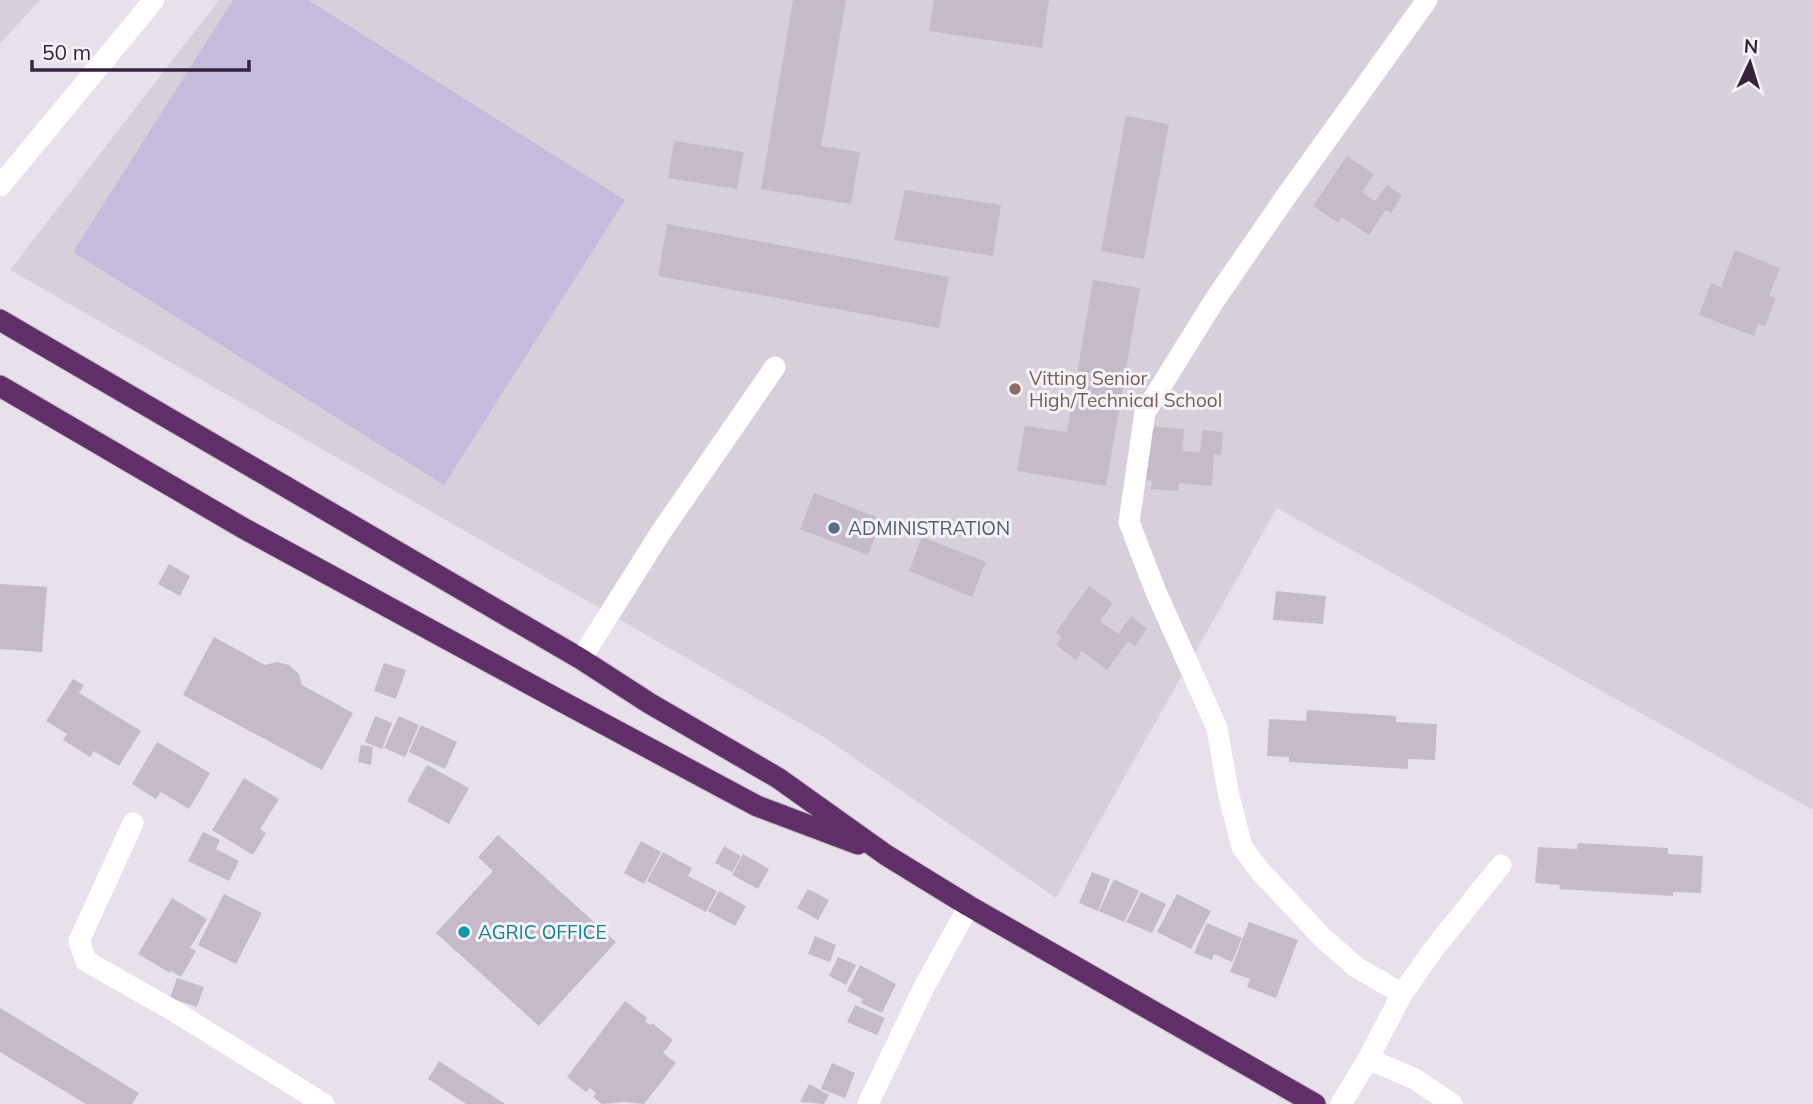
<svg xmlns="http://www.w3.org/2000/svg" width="1813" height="1104" viewBox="0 0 1813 1104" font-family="Mulish,sans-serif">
	<rect width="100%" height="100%" fill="#e8e1ec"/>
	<path fill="#d7d0db" d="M0,0H40L0,44Z
		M219,0H1813V810L1277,508L1056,898L824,737L10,270Z"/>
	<path fill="#c6badd" d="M233,0H308L625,200L444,485L73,252Z"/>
	<path fill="#c4bac9" d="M793,0H846L821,146L860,152L851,204L761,189Z
		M934,0H1049L1042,48L929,31Z
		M1126,116L1169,124L1144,259L1101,251Z
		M674,141L744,152L737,189L668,178Z
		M1347,156L1374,174L1362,192L1375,201L1387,185L1402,195L1391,213L1386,210L1369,235L1342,217L1338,223L1313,206Z
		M905,190L1001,205L993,256L894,240Z
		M667,224L949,277L939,328L658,276Z
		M1735,250L1780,268L1769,296L1776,298L1765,326L1758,324L1754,336L1699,315L1711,283L1721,287Z
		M1093,280L1140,288L1106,486L1017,471L1025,426L1067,432Z
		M1150,426L1184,429L1182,451L1200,452L1202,430L1223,432L1221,455L1214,454L1212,486L1179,483L1178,491L1151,489L1152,481L1146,480Z
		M814,493L882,519L868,555L800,529Z
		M922,537L986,562L972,597L909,571Z
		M169,564L190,576L180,596L158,584Z
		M0,584L47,587L42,652L0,649Z
		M1089,586L1113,603L1100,621L1118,634L1131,616L1147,629L1135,646L1128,641L1107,670L1082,651L1076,660L1056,645L1062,637L1056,632Z
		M1276,591L1326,596L1323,624L1273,620Z
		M214,637L265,665L277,662L289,665L299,674L302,685L353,713L322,770L183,695Z
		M384,663L406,670L396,699L374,691Z
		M73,679L84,685L79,693L141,731L119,766L94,751L90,757L63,740L67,734L46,721Z
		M1307,710L1396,716V722L1437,724L1435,760L1408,759V769L1289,762V757L1267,756L1269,719L1306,721Z
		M375,716L392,723L382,749L365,742Z
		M399,716L419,725L405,757L384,748Z
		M421,725L457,742L445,769L409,752Z
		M157,742L210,773L189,809L161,792L156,799L132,784Z
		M361,745L373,747L371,765L358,762Z
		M427,765L469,788L449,824L407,801Z
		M244,778L279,799L260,829L266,833L253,855L212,830Z
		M203,832L220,840L216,849L239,861L229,881L188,861Z
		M498,835L616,942L539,1026L436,933L493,871L478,857Z
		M641,841L661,852L644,884L624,873Z
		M1578,843L1668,848V854L1703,856L1701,893L1673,892V896L1559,889L1560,885L1535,883L1538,847L1577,849Z
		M724,846L741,856L732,872L715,863Z
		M663,852L692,868L688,876L717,891L706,912L647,881Z
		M743,854L769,869L758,889L732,875Z
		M1092,872L1110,879L1098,911L1079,903Z
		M1114,879L1139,891L1124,922L1099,911Z
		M808,889L829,900L818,920L797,908Z
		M719,891L746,906L735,926L708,911Z
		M1141,892L1166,904L1152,933L1126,922Z
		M224,894L262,913L236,964L198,945Z
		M1177,894L1211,911L1191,949L1157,932Z
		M172,898L207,919L190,948L196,951L181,977L171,971L170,973L138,954Z
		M1249,922L1298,940L1276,998L1247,987L1250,979L1230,972Z
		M1207,923L1242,938L1232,962L1214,954L1212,960L1194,953Z
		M815,936L836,945L830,962L808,954Z
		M838,957L856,965L846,985L829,976Z
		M860,965L896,984L882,1013L861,1003L863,999L847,991Z
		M177,978L204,987L197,1007L170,998Z
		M625,1001L647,1018L645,1021L650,1025L652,1023L673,1040L663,1053L676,1063L644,1104L624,1102L602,1104L593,1097L596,1093L590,1088L586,1092L567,1077Z
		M855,1005L885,1018L877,1035L847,1022Z
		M0,1008L139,1093L132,1104H86L0,1052Z
		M439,1061L505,1104H466L428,1079Z
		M832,1063L855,1073L845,1098L821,1089Z
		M809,1084L829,1095L824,1104L800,1102Z"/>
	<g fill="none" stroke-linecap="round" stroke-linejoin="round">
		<g stroke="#c3bdc4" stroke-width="23">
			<path id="highway" d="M0,320L581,659L649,703L778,778L886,855L969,906L1315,1104
				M0,386L243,528L559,700L757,806L858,844"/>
		</g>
		<path stroke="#fff" stroke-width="21" d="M0,186L154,0
			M581,659L661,532L775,367
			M133,823L79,941L86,961L174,1011L324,1104
			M1402,994L1356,967L1323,938L1260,871L1242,847L1228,792L1217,728L1156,592L1129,522L1145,412L1214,301L1287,195L1427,0
			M1368,1059L1415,1079L1452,1104
			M868,1104L924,987L969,906
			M1341,1104L1368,1059L1402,994L1433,950L1501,865"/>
		<use href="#highway" stroke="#602e68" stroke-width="21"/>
	</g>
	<circle fill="#8d6e63" stroke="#f5f2f8" stroke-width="2.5" cx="1015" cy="389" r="7"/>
	<circle fill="#5c6f8a" stroke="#f5f2f8" stroke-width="2.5" cx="834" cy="528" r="7"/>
	<circle fill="#0f9aa8" stroke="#f5f2f8" stroke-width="2.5" cx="464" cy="932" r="7"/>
	<g text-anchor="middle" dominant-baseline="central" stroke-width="6" stroke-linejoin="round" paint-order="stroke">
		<g font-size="19" fill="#785e54" stroke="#f5f2f8" text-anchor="start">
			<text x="1029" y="378">Vitting Senior<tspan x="1029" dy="22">High/Technical School</tspan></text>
		</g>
		<g font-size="19" fill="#4e5e75" stroke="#f5f2f8" text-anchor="start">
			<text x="848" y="528">ADMINISTRATION</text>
		</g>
		<g font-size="19" fill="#0d838f" stroke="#f5f2f8" text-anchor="start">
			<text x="478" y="932">AGRIC OFFICE</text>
		</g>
	</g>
	<g transform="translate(1750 63) rotate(4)" stroke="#f5f2f8" stroke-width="5" paint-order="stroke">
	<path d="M0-5L12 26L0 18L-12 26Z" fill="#37223c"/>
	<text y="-10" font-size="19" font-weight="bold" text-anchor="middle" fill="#37223c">N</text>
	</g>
	<path d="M32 60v10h217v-10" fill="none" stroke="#37223c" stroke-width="3.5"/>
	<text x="42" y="60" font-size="21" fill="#37223c" stroke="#f5f2f8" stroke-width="5" paint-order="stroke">50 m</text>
</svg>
